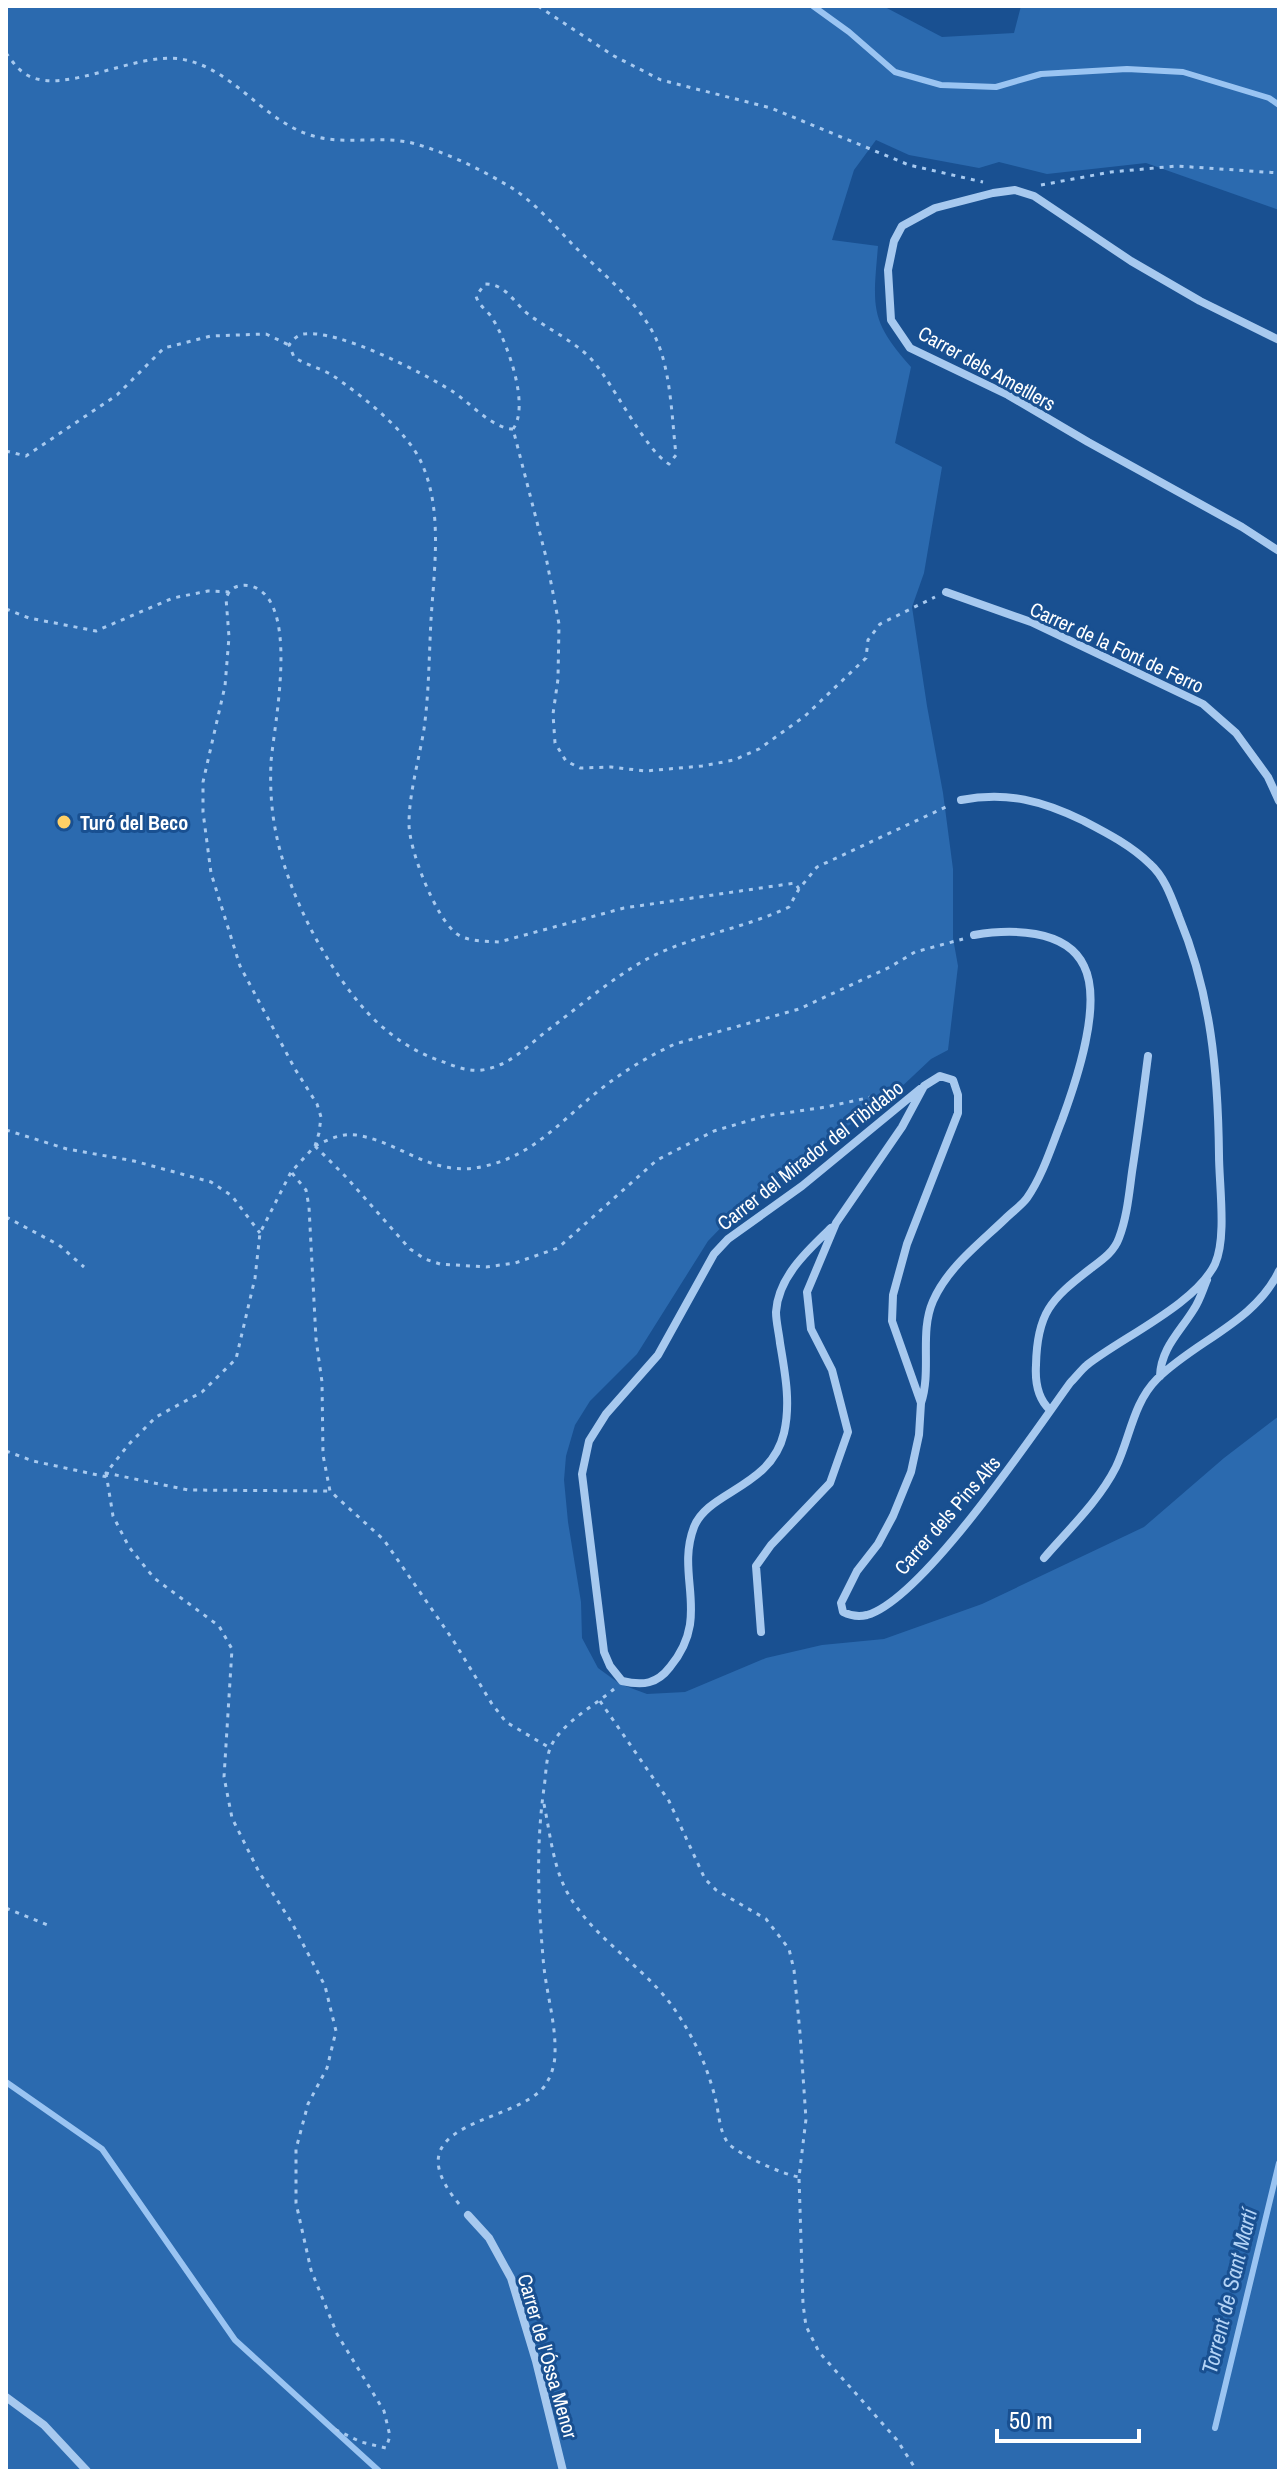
<svg xmlns="http://www.w3.org/2000/svg" width="1285" height="2477" viewBox="0 0 1285 2477" font-family="'Archivo Narrow',sans-serif">
	<rect width="100%" height="100%" fill="#195091"/>
	<path fill="#2b6aaf" d="M6,6H883L942,37L1014,33L1021,6H1279V210L1146,163L1047,174L999,162L979,168L909,155L876,140L854,170L832,240L878,246C873,307 869,320 911,367L895,443L942,467L924,573L912,607L927,706L943,793L953,869V938L958,966L948,1050L931,1059L879,1108L830,1136L738,1210L708,1241L637,1354L590,1401L575,1425L566,1456L564,1480L568,1522L581,1602L582,1638L598,1668L620,1684L647,1694L685,1692L766,1658L822,1645L884,1639L982,1604L1144,1527L1224,1458L1279,1416V2471H6Z"/>
	<g fill="none" stroke-linecap="round" stroke-linejoin="round">
		<path stroke="#9ac4f2" stroke-width="6" d="M813,6L849,32L895,72L941,85L996,87L1041,74L1127,69L1183,72L1269,98L1279,105
			M6,2082L102,2149L235,2340L379,2471
			M1215,2428L1279,2163"/>
		<path stroke="#a7c9ef" stroke-width="3" stroke-dasharray="4 6" stroke-linecap="butt" d="M538,6L614,56L661,80L771,108L909,165L983,182
			M6,53C12,61 18,70 27,75C64,96 134,52 181,59C233,68 261,119 310,135C343,146 379,135 412,143C446,152 482,170 512,188C535,203 555,226 574,246C603,274 641,304 657,341C671,373 672,420 676,455L669,464C645,450 614,385 593,361C575,341 549,330 528,314C513,302 506,284 485,284L476,296C479,307 489,311 494,321C508,345 530,406 513,429L546,557L559,624L558,679L553,714L555,743L566,761L580,768L611,767L645,771L702,766L734,760L759,749L805,716L866,658L868,640L880,624L935,597
			M1041,185L1111,172L1177,166L1279,173
			M513,429C493,429 469,402 452,391C421,372 339,329 303,334C296,336 293,340 289,345L294,357C306,365 320,368 332,375C361,395 408,431 422,464C443,511 434,570 431,620C429,656 429,693 424,729C419,760 409,793 409,824C409,850 436,919 457,934C469,942 485,941 499,942L624,908L795,883L799,889
			M6,451L26,456L117,395L164,348L211,336L266,334L289,345
			M229,592L226,598L229,637L225,686L203,782V812L211,873L240,966L295,1069L317,1104L321,1117L319,1133L315,1146L291,1172L260,1233L255,1278L236,1359L202,1392L156,1417L129,1444L106,1473L188,1490L330,1491
			M6,609L29,618L96,631L173,598L208,591L229,592C234,586 242,584 251,586C301,600 274,724 271,762C270,784 271,807 275,828C286,890 324,964 366,1011C386,1033 413,1052 441,1061C454,1066 468,1072 482,1070C510,1066 527,1046 548,1030C580,1006 612,978 647,959C690,936 743,929 789,907L799,889L817,867L950,805
			M6,1130L67,1149L134,1161L211,1182L232,1196L260,1233
			M315,1146C327,1140 341,1133 356,1135C402,1142 432,1179 485,1166C536,1155 566,1115 606,1085C627,1069 651,1055 675,1044L799,1009L890,967L915,952L963,939
			M315,1146L346,1177L410,1249L425,1259L440,1264L486,1267L515,1263L558,1248L657,1160L714,1131L765,1116L826,1107L894,1092
			M292,1173L306,1190L309,1207L316,1339L322,1382L323,1455L330,1491L384,1540L453,1640L492,1704L506,1722L550,1748
			M6,1217L59,1245L84,1267
			M6,1451L33,1461L107,1477
			M106,1473L113,1516L129,1547L154,1578L219,1626L232,1649L224,1777L232,1818L259,1872L292,1923L325,1986L336,2031L327,2068L308,2104L296,2149V2203L311,2270L337,2334L384,2411L390,2436L386,2448L361,2442L330,2427
			M600,1701L669,1801L705,1879L716,1890L766,1919L789,1949L794,1970L800,2033L806,2119L799,2177L803,2304L806,2326L819,2352L897,2440L917,2471
			M544,1804C550,1833 553,1866 567,1892C589,1932 629,1957 659,1990C673,2005 684,2023 693,2040C703,2058 710,2078 715,2097C719,2112 719,2131 728,2143C737,2154 784,2175 799,2177
			M6,1908L50,1926
			M459,2204C390,2121 512,2125 544,2087C551,2077 555,2065 555,2053C556,2021 545,1989 543,1957C538,1901 536,1844 544,1788C546,1775 546,1757 551,1746C563,1722 594,1706 614,1689"/>
		<path stroke="#a7c9ef" stroke-width="8" d="M1279,340L1200,301L1131,261L1034,196L1015,190L993,193L935,208L902,226L894,241L888,270L891,320L910,348L1008,395L1088,442L1242,527L1279,551
			M946,592L1031,622L1203,704L1236,733L1268,777L1279,801
			M831,1228C808,1250 778,1277 776,1312C776,1322 779,1333 780,1343C785,1373 791,1403 784,1433C771,1488 708,1491 694,1527C675,1577 712,1616 670,1667C657,1684 643,1686 622,1681L610,1666L604,1652L582,1474L589,1441L606,1414L658,1355L714,1254L728,1239L802,1186L920,1089
			M1160,1376C1161,1348 1180,1332 1194,1309C1200,1300 1203,1289 1207,1280
			M921,1403C932,1370 919,1333 933,1301C948,1267 979,1244 1005,1219C1012,1212 1022,1205 1027,1198C1043,1175 1052,1145 1062,1120C1076,1082 1103,1004 1084,966C1066,928 1009,929 974,935
			M1050,1410C1038,1399 1035,1381 1036,1365C1037,1313 1051,1299 1090,1269C1102,1260 1114,1252 1119,1238C1127,1217 1129,1194 1132,1172C1138,1133 1143,1095 1148,1056
			M1044,1558C1068,1530 1099,1501 1116,1467C1130,1438 1133,1403 1157,1379C1195,1341 1255,1322 1279,1271
			M761,1632L756,1566L771,1545L830,1483L848,1432L832,1370L811,1329L807,1292L836,1223L902,1127L924,1086L940,1076L953,1080L958,1095V1113L907,1244L893,1295L892,1321L921,1403L919,1435L911,1472L893,1516L878,1544L857,1571L841,1603L843,1612C851,1616 859,1617 867,1615C923,1599 1033,1434 1070,1383C1076,1377 1081,1370 1087,1365C1121,1338 1196,1304 1215,1264C1227,1238 1219,1184 1219,1155C1218,1072 1211,994 1179,917C1172,899 1165,877 1150,864C1132,846 1107,833 1084,821C1043,801 1007,791 961,800
			M468,2215L489,2238L511,2278L536,2361L563,2471
			M6,2397L44,2425L87,2471"/>
	</g>
	<circle fill="#ffd066" stroke="#195091" stroke-width="3" cx="64" cy="822" r="8"/>
	<g text-anchor="middle" dominant-baseline="central" stroke-width="6" stroke-linejoin="round" paint-order="stroke">
		<g font-size="20" fill="#fff" stroke="#195091">
			<text transform="translate(987 368) rotate(29)">Carrer dels Ametllers</text>
			<text transform="translate(1117 647) rotate(25)">Carrer de la Font de Ferro</text>
			<text transform="translate(810 1155) rotate(-38)">Carrer del Mirador del Tibidabo</text>
			<text transform="translate(947 1515) rotate(-49)">Carrer dels Pins Alts</text>
			<text transform="translate(548 2356) rotate(74)">Carrer de l'Óssa Menor</text>
		</g>
		<g font-size="20" font-weight="bold" fill="#fff" stroke="#195091" text-anchor="start">
			<text x="80" y="822">Turó del Beco</text>
		</g>
		<g font-size="22" font-style="italic" fill="#b3d3f6" stroke="#195091">
			<text transform="translate(1229 2291) rotate(-76)">Torrent de Sant Martí</text>
		</g>
	</g>
	<rect width="1285" height="2477" fill="none" stroke="#ffffff" stroke-width="16"/>
	<path d="M997 2429v12h142v-12" fill="none" stroke="#ffffff" stroke-width="4"/>
	<text x="1009" y="2429" font-size="24" fill="#ffffff" stroke="#195091" stroke-width="6" paint-order="stroke">50 m</text>
</svg>
